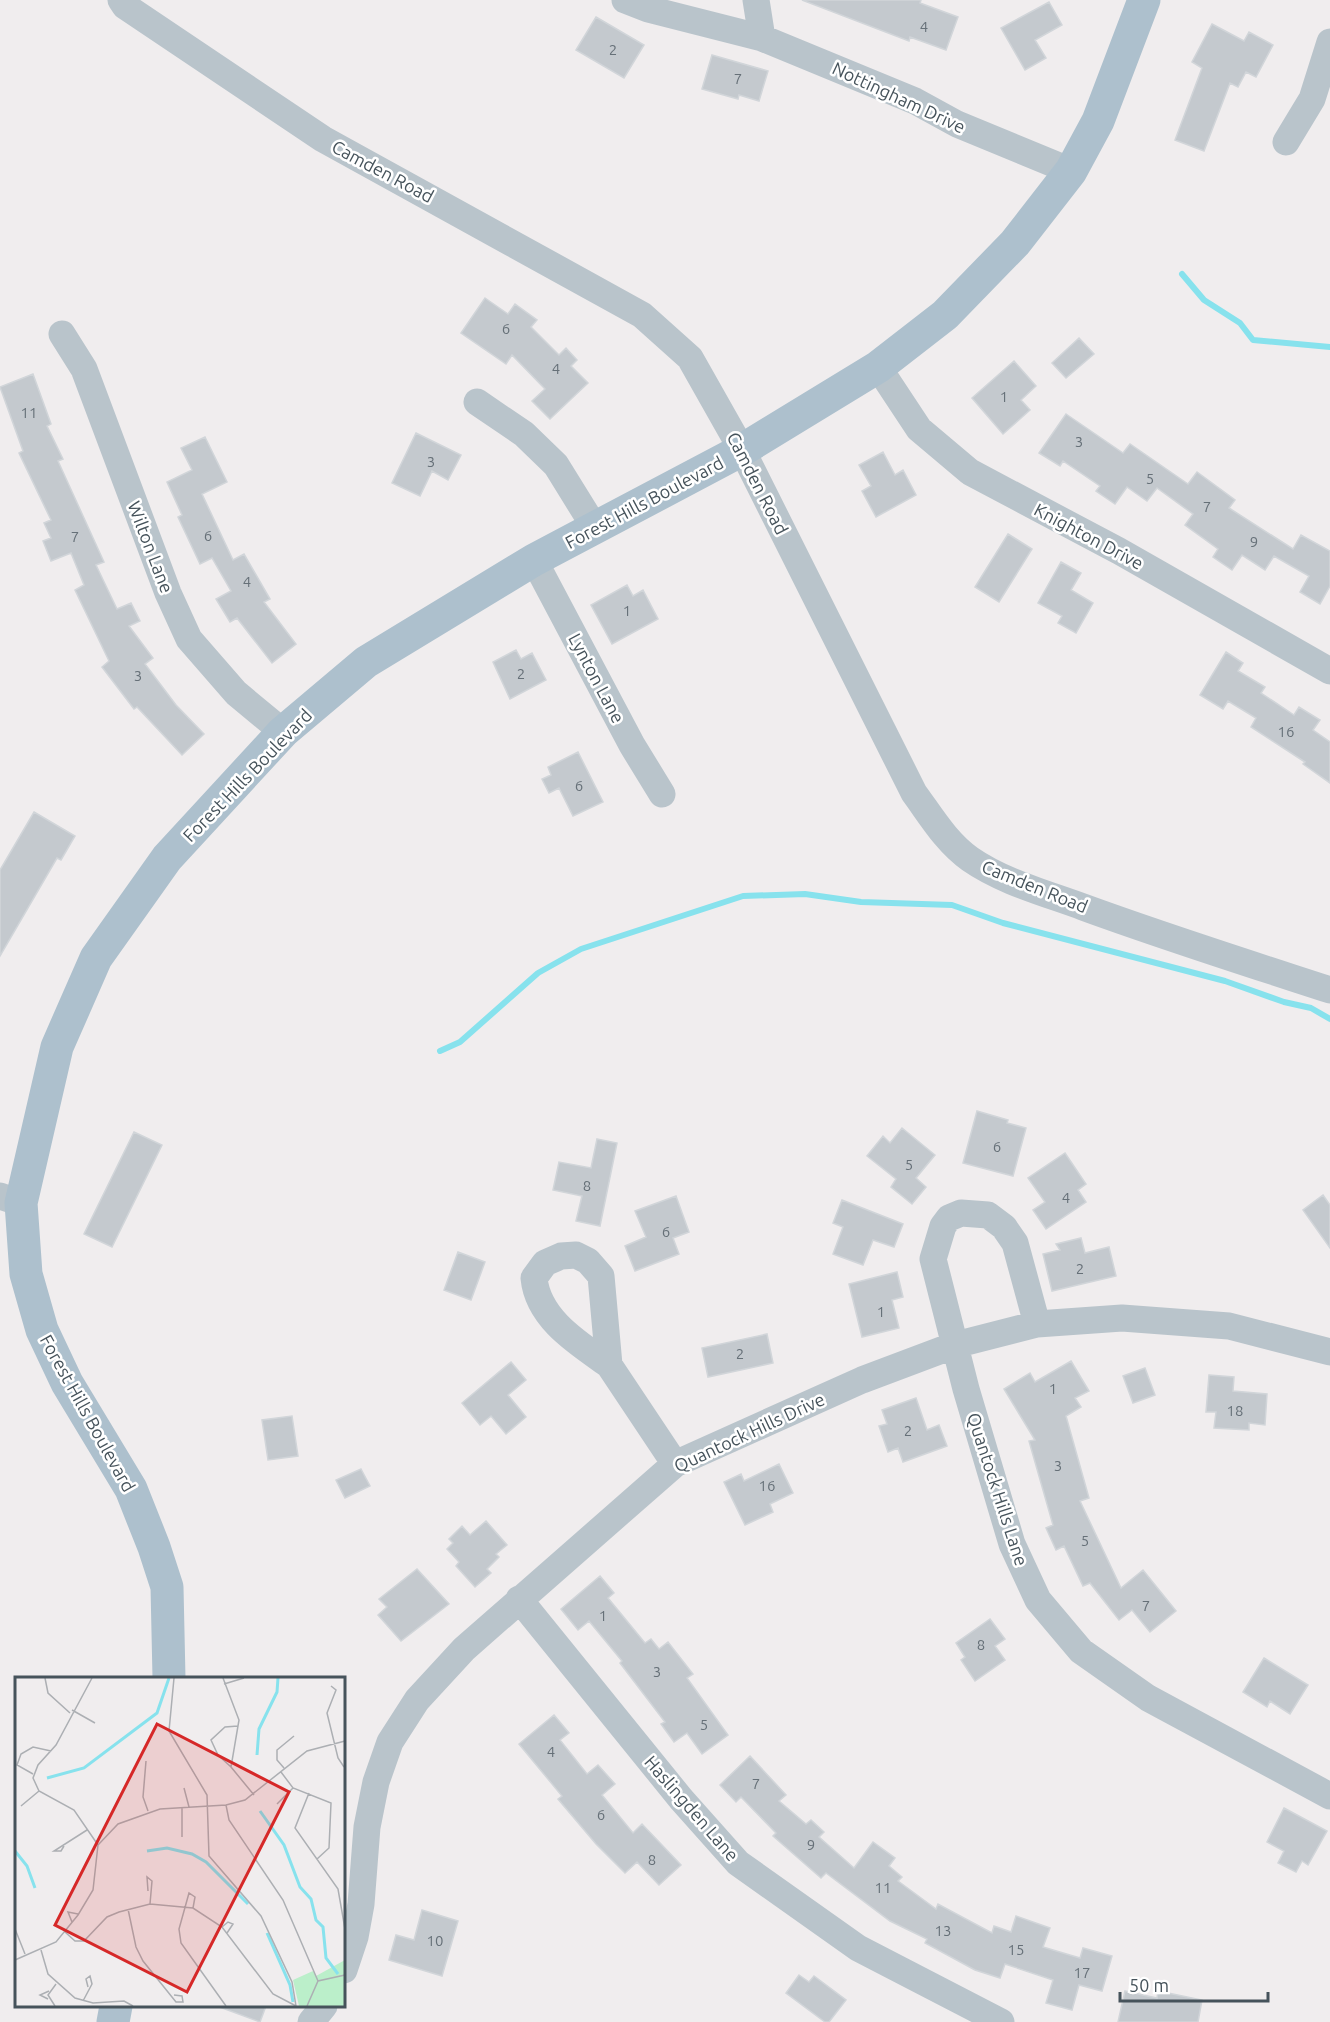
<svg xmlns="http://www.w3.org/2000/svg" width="1330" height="2022" viewBox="0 0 1330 2022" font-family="Ubuntu,sans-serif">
	<rect width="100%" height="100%" fill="#f0edee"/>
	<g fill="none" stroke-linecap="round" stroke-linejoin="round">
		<path stroke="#87e2ed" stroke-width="6" d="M1182,274L1204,300L1240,323L1253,340L1330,347
			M440,1051L460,1042L538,973L581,949L743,896L805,894L861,902L952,905L1003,923L1225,981L1284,1002L1311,1008L1330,1019"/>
	</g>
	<path fill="#c4c9ce" stroke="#d1d5d9" stroke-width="1.5" d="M802,0H921L920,3L958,17L946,50L910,37L909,41Z
		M1049,2L1062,25L1035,40L1046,58L1025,70L1001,28Z
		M596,17L644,45L624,78L576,50Z
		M1212,24L1244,41L1249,32L1273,45L1256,77L1246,72L1238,87L1230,83L1204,151L1175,140L1202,68L1192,62Z
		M712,55L768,71L759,101L739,95L738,99L702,89Z
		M485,298L508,314L515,304L537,320L531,327L559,355L566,348L577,360L571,366L588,383L550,419L532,401L545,389L512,355L506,364L461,333Z
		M1079,338L1094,354L1066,378L1052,363Z
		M1014,361L1036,386L1021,400L1030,410L1003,434L972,398Z
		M33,374L51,424L47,426L63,459L58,461L104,562L96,565L117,609L131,603L140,621L129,626L153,658L145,664L176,705L204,734L182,755L137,707L134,709L102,667L109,661L75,590L84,585L71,553L51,561L43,541L51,538L44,523L51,520L19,453L23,451L0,387Z
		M1066,414L1123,453L1130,444L1188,484L1197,472L1235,500L1229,508L1293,549L1301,535L1330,551V586L1320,604L1300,592L1309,576L1274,556L1265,570L1242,555L1232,570L1213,557L1218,549L1185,525L1193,514L1157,488L1147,501L1127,487L1115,504L1096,491L1100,486L1063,461L1060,466L1039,453Z
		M416,433L461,455L448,480L432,471L420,496L392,483Z
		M205,437L227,482L202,494L233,560L244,554L270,599L264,602L296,644L272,663L237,618L230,622L216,599L231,591L212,558L200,564L178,517L182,515L167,482L192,470L181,448Z
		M883,452L895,475L903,470L916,495L876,517L862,491L871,486L859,465Z
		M1008,534L1032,549L999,602L975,587Z
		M1061,562L1081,573L1071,590L1093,603L1076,633L1058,623L1062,616L1038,603Z
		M627,585L633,596L643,590L658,619L612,644L591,605Z
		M516,650L521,659L532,653L546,680L510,699L493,662Z
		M1226,652L1243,663L1238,671L1265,687L1261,693L1294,715L1299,707L1320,720L1313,730L1330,742V783L1303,764L1305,762L1251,727L1256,718L1228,701L1223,709L1200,695Z
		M578,752L603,802L573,816L559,788L549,793L542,779L551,775L548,767Z
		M34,812L75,836L61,860L57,858L0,956V870Z
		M977,1111L1008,1120L1007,1123L1026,1128L1013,1176L963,1163Z
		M902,1128L935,1155L916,1178L926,1187L912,1204L891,1187L896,1179L867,1156L883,1136L890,1143Z
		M134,1132L162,1145L112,1247L84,1234Z
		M597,1139L617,1143L600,1226L576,1221L582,1196L553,1190L559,1162L591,1168Z
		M1065,1153L1086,1184L1078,1190L1086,1202L1046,1229L1033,1210L1045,1202L1028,1178Z
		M1323,1195L1330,1205V1248L1303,1210Z
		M676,1196L689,1232L673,1238L679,1254L635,1271L625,1246L646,1237L635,1211Z
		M842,1200L903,1224L894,1247L873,1240L863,1265L833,1254L843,1227L833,1223Z
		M1081,1238L1085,1253L1109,1247L1116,1276L1052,1291L1043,1254L1060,1250L1056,1244Z
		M458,1252L485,1262L471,1300L444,1290Z
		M897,1272L903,1297L892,1300L899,1328L862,1337L849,1284Z
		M767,1334L773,1363L708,1377L702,1348Z
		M1071,1361L1089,1391L1075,1398L1081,1407L1066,1416L1089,1498L1080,1501L1121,1588L1143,1570L1176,1611L1150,1632L1132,1610L1119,1620L1090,1583L1083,1586L1064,1546L1056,1550L1046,1528L1053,1525L1029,1441L1035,1440L1004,1389L1030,1373L1035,1382Z
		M511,1362L526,1380L508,1395L526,1417L506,1434L491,1416L480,1425L462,1403Z
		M1145,1368L1155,1395L1133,1403L1123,1376Z
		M1209,1375L1234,1377L1233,1391L1267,1394L1265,1425L1249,1423V1430L1214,1428L1216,1412H1206Z
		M916,1398L927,1430L939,1425L947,1446L903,1462L898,1448L888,1452L879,1426L887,1424L882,1410Z
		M292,1416L298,1456L268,1460L262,1420Z
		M779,1464L793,1493L770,1504L773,1512L745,1525L724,1482L741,1474L744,1481Z
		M361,1469L370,1486L345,1498L336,1480Z
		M486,1521L507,1545L496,1554L499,1557L487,1569L491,1573L475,1587L456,1566L459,1562L447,1549L453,1543L449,1539L462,1526L470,1535Z
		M417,1569L449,1604L401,1641L378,1615L387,1607L379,1599Z
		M600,1576L614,1593L608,1598L645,1643L651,1639L659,1649L668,1642L693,1674L687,1678L728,1735L702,1754L687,1733L674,1742L661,1724L665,1722L620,1663L622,1661L589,1621L578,1630L561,1609Z
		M990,1619L1005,1639L995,1646L1005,1660L975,1681L961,1660L965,1657L956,1643Z
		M1264,1658L1308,1685L1290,1714L1270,1701L1267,1707L1243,1692Z
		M554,1715L569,1733L560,1740L587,1774L598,1765L615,1784L602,1795L633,1833L642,1824L681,1865L659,1885L637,1862L625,1873L596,1844L558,1799L562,1796L519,1744Z
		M750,1756L786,1795L779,1801L806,1824L811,1820L824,1832L819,1837L854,1868L873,1842L895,1858L889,1866L902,1877L898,1881L936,1909L938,1904L992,1933L994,1926L1011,1932L1016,1916L1050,1928L1043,1947L1080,1958L1083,1948L1112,1956L1102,1991L1079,1985L1072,2010L1046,2003L1053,1980L1005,1964L1000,1978L975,1970L925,1943L927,1939L890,1921L826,1873L821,1878L773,1836L776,1833L741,1797L736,1802L720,1785Z
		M1284,1808L1327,1831L1308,1865L1302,1861L1296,1872L1278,1863L1284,1851L1267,1842Z
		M422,1910L458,1921L442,1976L389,1960L396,1935L414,1940Z
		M799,1975L809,1982L814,1976L846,2000L829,2022H825L786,1993Z
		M1125,1991L1157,1998L1158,1991L1202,2000L1198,2022H1118Z
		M217,2006H266L260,2022Z"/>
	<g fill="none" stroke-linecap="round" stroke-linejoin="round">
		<path stroke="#b9c4cb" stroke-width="27" d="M121,0L125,6L323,139L642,315L690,358L742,450L914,793C931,816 946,842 970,859C1003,882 1045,893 1083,907C1165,937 1247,963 1330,990
			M625,0L648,9L762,38
			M756,0L762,38L915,101L957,124L1071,171
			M1286,142L1312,99L1330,42
			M62,334L84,369L168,593L189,639L236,693L283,732
			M878,367L919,429L970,472L1119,551L1330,671
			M477,402L524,434L556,465L595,528
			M534,560L632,745L662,794
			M0,1196L21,1203
			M1037,1324L1015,1243L1004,1227L988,1215L961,1213L949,1218L943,1226L933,1259L966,1389L1012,1544L1038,1600L1081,1651L1148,1698L1330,1796
			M609,1365C578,1343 538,1319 534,1278L545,1263L561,1256L576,1255L588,1261L601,1276L609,1365L675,1464
			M519,1599L681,1799L738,1863L858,1948L1001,2022
			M344,1970L355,1937L361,1904L367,1827L376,1782L390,1742L417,1700L464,1649L675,1464L862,1380L955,1345L1037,1324L1122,1318L1229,1326L1330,1352
			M311,2022L324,2006"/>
		<path stroke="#adc0cd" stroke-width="33" d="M169,1678L167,1587L154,1547L131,1489L67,1383L42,1330L26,1274L21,1203L57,1047L96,958L167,858L283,732L366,662L534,560L742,450L878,367L945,315L1015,243L1071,171L1098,121L1144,0
			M113,2022L116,2006"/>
	</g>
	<g text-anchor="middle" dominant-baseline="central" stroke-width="5" stroke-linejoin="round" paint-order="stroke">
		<g font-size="15" fill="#667078">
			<text x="924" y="26">4</text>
			<text x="613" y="49">2</text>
			<text x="738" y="78">7</text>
			<text x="506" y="328">6</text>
			<text x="556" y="368">4</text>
			<text x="1004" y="396">1</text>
			<text x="29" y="412">11</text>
			<text x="1079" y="441">3</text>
			<text x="431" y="461">3</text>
			<text x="1150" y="478">5</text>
			<text x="1207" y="506">7</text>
			<text x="208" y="535">6</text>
			<text x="75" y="536">7</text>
			<text x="1254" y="541">9</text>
			<text x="247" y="581">4</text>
			<text x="627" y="610">1</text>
			<text x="521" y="673">2</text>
			<text x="138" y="675">3</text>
			<text x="1286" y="731">16</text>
			<text x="579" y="785">6</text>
			<text x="997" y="1146">6</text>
			<text x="909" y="1164">5</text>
			<text x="587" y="1185">8</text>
			<text x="1066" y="1197">4</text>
			<text x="666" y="1231">6</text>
			<text x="1080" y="1268">2</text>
			<text x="881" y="1311">1</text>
			<text x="740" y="1353">2</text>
			<text x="1053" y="1388">1</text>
			<text x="1235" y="1410">18</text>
			<text x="908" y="1430">2</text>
			<text x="1058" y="1465">3</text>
			<text x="767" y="1485">16</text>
			<text x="1085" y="1540">5</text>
			<text x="1146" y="1605">7</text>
			<text x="603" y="1615">1</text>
			<text x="981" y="1644">8</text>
			<text x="657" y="1671">3</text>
			<text x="704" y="1724">5</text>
			<text x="551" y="1751">4</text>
			<text x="756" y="1783">7</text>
			<text x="601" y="1814">6</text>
			<text x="811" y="1844">9</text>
			<text x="652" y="1859">8</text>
			<text x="883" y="1887">11</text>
			<text x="943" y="1930">13</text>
			<text x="435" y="1940">10</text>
			<text x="1016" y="1949">15</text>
			<text x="1082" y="1972">17</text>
		</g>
		<g font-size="18" fill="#46535b" stroke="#fff">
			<text transform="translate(899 97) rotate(25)">Nottingham Drive</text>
			<text transform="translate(383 171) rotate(28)">Camden Road</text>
			<text transform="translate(758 483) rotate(63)">Camden Road</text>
			<text transform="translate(644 502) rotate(-28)">Forest Hills Boulevard</text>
			<text transform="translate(1089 536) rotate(28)">Knighton Drive</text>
			<text transform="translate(151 547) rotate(69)">Wilton Lane</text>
			<text transform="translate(597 678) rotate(62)">Lynton Lane</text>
			<text transform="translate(247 775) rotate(-46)">Forest Hills Boulevard</text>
			<text transform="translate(1035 886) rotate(22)">Camden Road</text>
			<text transform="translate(88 1413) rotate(61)">Forest Hills Boulevard</text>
			<text transform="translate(749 1432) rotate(-25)">Quantock Hills Drive</text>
			<text transform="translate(998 1489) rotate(72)">Quantock Hills Lane</text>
			<text transform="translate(692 1808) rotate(49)">Haslingden Lane</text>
		</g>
	</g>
	<g transform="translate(15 1677)">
		<rect width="330" height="330" fill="#f0edee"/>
		<path d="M330,283V329H284L278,303L298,294L301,299Z" fill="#bbefca"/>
		<path fill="none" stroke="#87e2ed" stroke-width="3" d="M242,78L244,52L262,15L263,1M32,101L69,91L142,36L154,1M245,134L269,168L285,210L296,222L301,243L308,250L311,281L323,297M0,174L12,189L20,211M132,174L152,171L177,177L191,185L233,227M252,256L275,308L278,325"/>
		<path fill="none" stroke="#acafb3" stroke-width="1.5" d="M30,1L33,16L55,36M77,1L41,68L23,88L18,101L24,114L59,133L83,168M159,1L154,54L192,118L194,179L246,239L277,305L281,329M208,1L224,43L216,90L239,118M209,7L229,1M316,9L321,13L312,36L323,81L329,90M57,33L80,46M131,84L128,120L133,134M216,90L203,78L196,63L210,50L223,49M269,91L262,83V73L279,59M266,95L278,111L316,126L314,171L302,182M18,97L2,88L6,77L18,70L36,74M169,111L174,130M294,116L280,151L323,212L330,252M262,127L278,111M211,128L214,143L268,223L303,304M6,129L24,114M167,131V160M49,169L46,174H39L72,153M133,214L132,200L137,204L135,227M178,231L180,220L174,216L164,252L166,266L211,329M113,232L121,270L128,284L161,325H168L167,319L159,318M57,245L53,235L63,237M207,250L213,245L218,247L212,256M0,252L10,277M50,255L60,264H69L92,240L104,235L135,227L178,231L207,250L258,317L281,329M26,273L33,297L60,321L78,326L109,324L118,329M0,283L41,265L63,238L78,213L83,168L103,147L145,132L211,128L230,123L292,74L330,64M33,322L25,318L34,314M68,324L77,307L75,299L71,302L73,310M40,329L33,318L41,307M292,329L303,304L330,298"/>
		<path fill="#d62828" fill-opacity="0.15" stroke="#d62828" stroke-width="3" d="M142,47L274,115L172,315L40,248Z"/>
		<rect width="330" height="330" fill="none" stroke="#46535b" stroke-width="3"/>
	</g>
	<path d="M1120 1992v9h148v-9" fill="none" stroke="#46535b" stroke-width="3"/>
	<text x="1129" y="1992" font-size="18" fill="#46535b" stroke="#ffffff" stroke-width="4.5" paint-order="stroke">50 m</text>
</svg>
